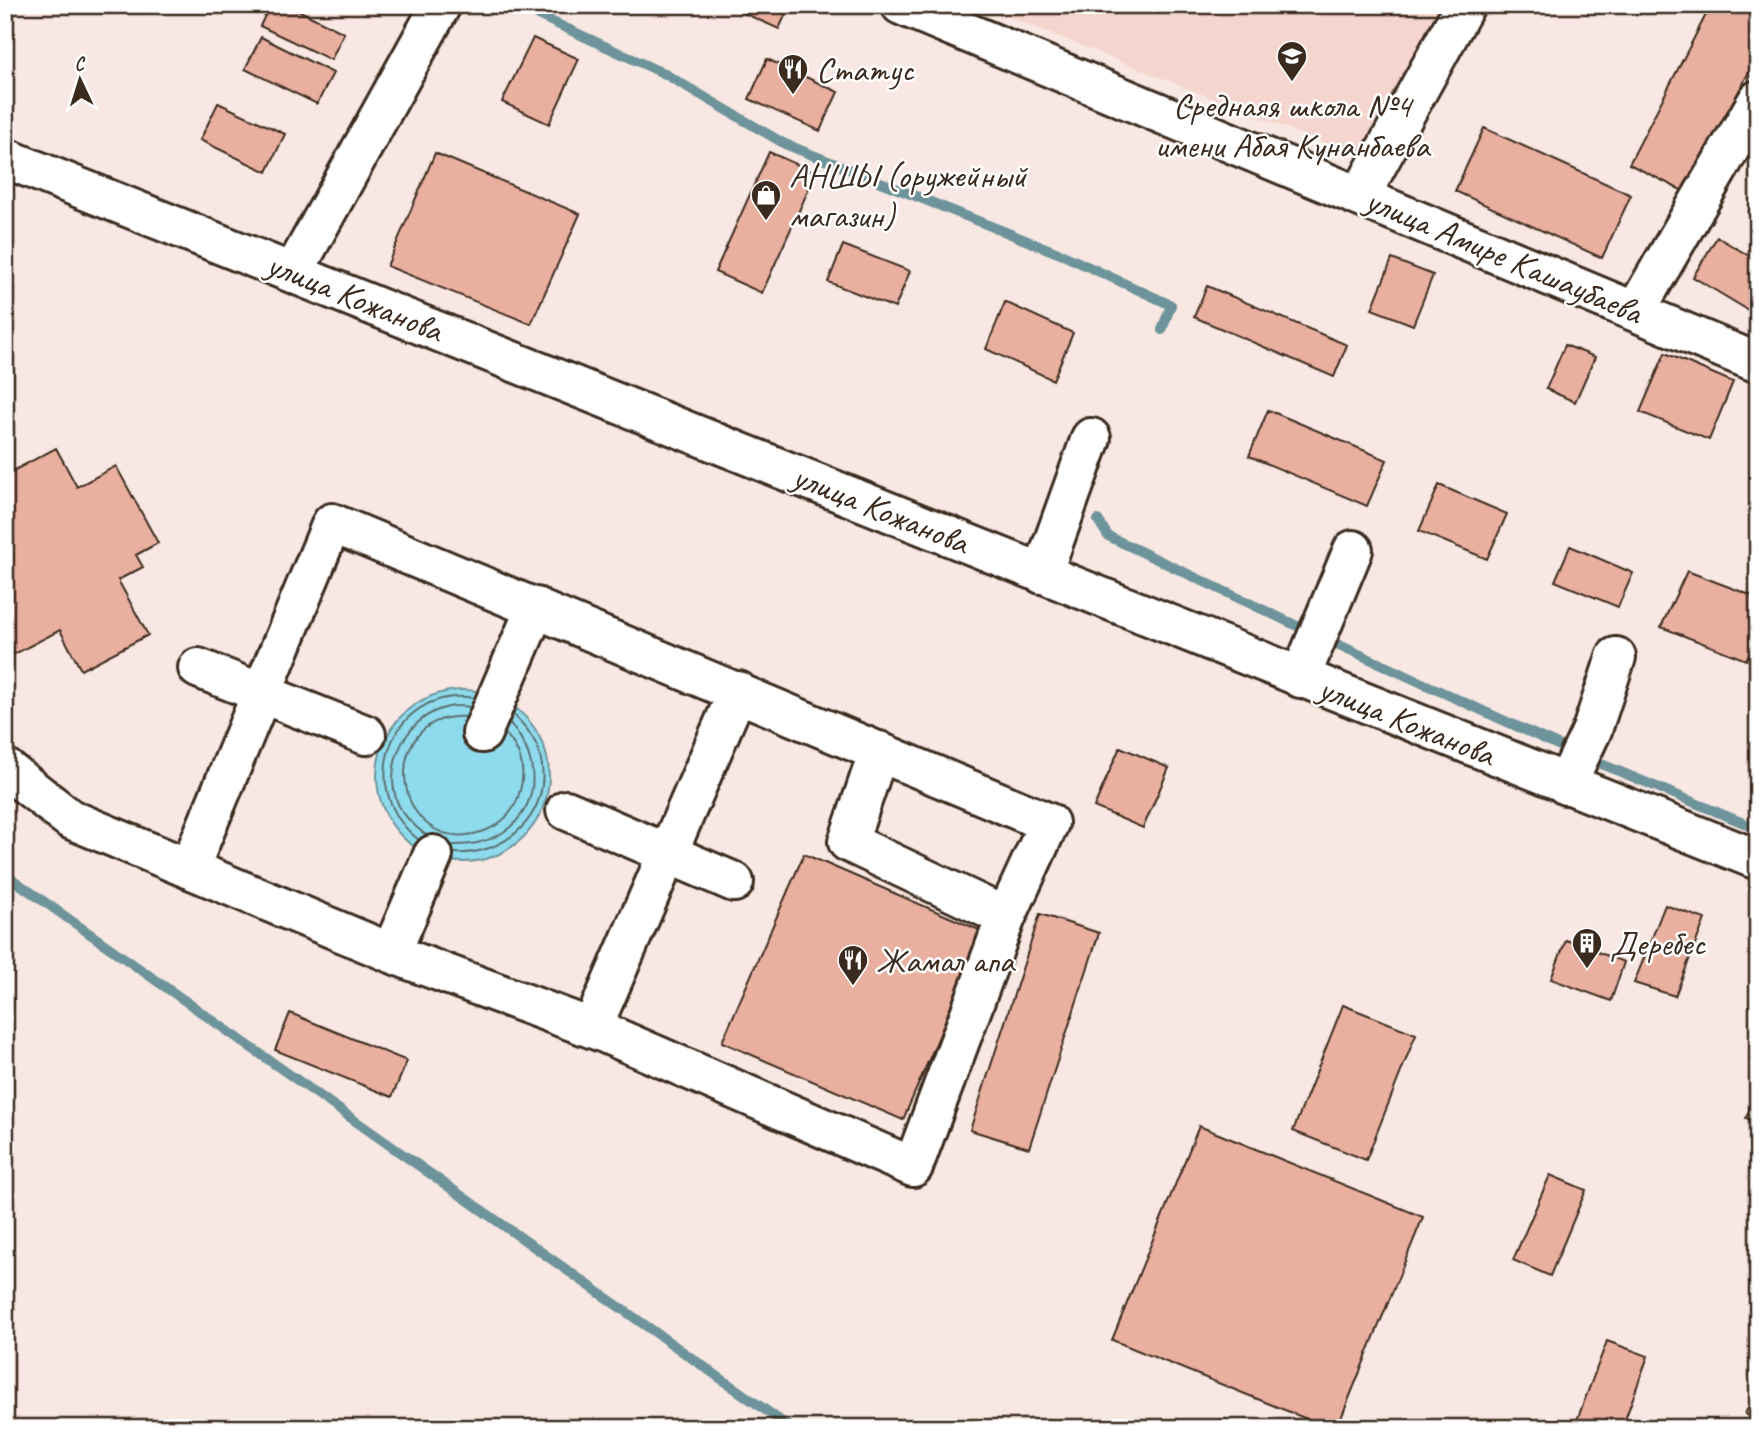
<svg xmlns="http://www.w3.org/2000/svg" width="1763" height="1433" viewBox="0 0 1763 1433" font-family="Caveat,sans-serif">
	<rect width="100%" height="100%" fill="#f8e7e2"/>
	<filter id="ink" filterUnits="userSpaceOnUse"><feTurbulence type="fractalNoise" baseFrequency=".0143" numOctaves="2"/><feDisplacementMap in="SourceGraphic" scale="14" xChannelSelector="R" yChannelSelector="G"/><feConvolveMatrix kernelMatrix="1 2 1 2 8 2 1 2 1" color-interpolation-filters="sRGB"/></filter>
	<g filter="url(#ink)">
		<path fill="#f4d6ce" d="M980,5H1454L1366,160Z"/>
		<path fill="#8edbed" stroke="#6d949a" stroke-width="2" d="M377 776a86 86 0 1 1 172 0a86 86 0 1 1-172 0Z"/>
		<g fill="none" stroke-linecap="round" stroke-linejoin="round">
			<path stroke="#5c7171" stroke-width="2" d="M466,717C374,712 392,859 481,832C498,827 513,814 518,797C527,772 522,752 505,733
				M427,836C416,827 404,817 398,804C379,757 418,698 470,707
				M419,840C353,789 391,685 474,698
				M451,845C525,848 559,779 509,722
				M454,853C505,856 552,815 541,760C538,741 526,727 513,714"/>
			<path stroke="#6d949a" stroke-width="10" d="M516,5L665,74L785,144L1063,255L1171,305L1162,330
				M1098,520L1108,536L1312,633
				M1326,639L1573,752
				M1587,758L1758,829
				M5,874L791,1428"/>
		</g>
		<path fill="#e9b0a0" stroke="#3b2a1e" stroke-width="2" d="M270,5H288L344,33L331,60L260,26Z
			M726,5H790L779,29Z
			M1711,5H1758V54L1687,193L1629,164Z
			M261,37L333,73L317,104L245,69Z
			M533,38L579,59L549,124L502,102Z
			M767,59L838,92L820,131L749,99Z
			M218,103L285,134L267,172L200,140Z
			M1484,128L1631,195L1602,258L1455,191Z
			M769,152L816,173L762,293L715,272Z
			M435,153L580,214L531,324L387,266Z
			M1758,196V219L1748,213Z
			M1717,237L1758,261V316L1693,277Z
			M843,245L910,271L895,308L828,282Z
			M1392,259L1433,275L1413,325L1372,309Z
			M1207,286L1347,345L1334,377L1194,317Z
			M1005,302L1073,333L1053,380L986,349Z
			M1565,345L1595,357L1575,402L1546,389Z
			M1665,353L1733,382L1709,440L1640,412Z
			M1268,410L1387,460L1367,506L1249,456Z
			M56,448L77,487L116,466L158,543L136,555L143,567L118,580L148,635L81,670L60,630L5,659V475Z
			M1439,485L1507,514L1487,559L1419,531Z
			M1570,546L1633,573L1618,607L1555,581Z
			M1687,571L1758,598V636L1746,660L1661,627Z
			M1120,747L1169,768L1143,828L1094,807Z
			M804,854L984,932L903,1120L722,1042Z
			M1665,905L1705,919L1675,996L1634,983Z
			M1040,914L1099,933L1029,1148L970,1130Z
			M1566,940L1624,962L1611,1001L1551,979Z
			M1343,1005L1416,1034L1366,1160L1293,1131Z
			M290,1013L407,1061L392,1097L275,1050Z
			M1758,1089V1123L1746,1118Z
			M1199,1126L1423,1217L1337,1428H1329L1112,1340Z
			M1550,1175L1586,1190L1550,1276L1513,1260Z
			M1607,1341L1648,1356L1622,1428H1574Z
			M1758,1386V1420L1745,1414Z"/>
		<g fill="none" stroke-linecap="round" stroke-linejoin="round">
			<g stroke="#3b2a1e" stroke-width="44">
				<path id="minor" d="M901,5L1758,363
					M1360,196L1465,5
					M294,271L441,5
					M1636,310L1758,100
					M1042,574L1091,438
					M198,668L366,735
					M1300,678L1353,550
					M482,733L536,607
					M879,751L848,842L1006,917
					M5,768L70,819L401,957L607,1034L913,1167L1006,917L1049,823L332,523L189,869
					M1566,785L1592,730L1616,657
					M566,810L734,882
					M391,953L433,855
					M592,1028L738,691"/>
			</g>
			<g stroke="#3b2a1e" stroke-width="44">
				<path id="major" d="M5,158L1758,860"/>
			</g>
			<use href="#minor" stroke="#fff" stroke-width="38"/>
			<use href="#major" stroke="#fff" stroke-width="38"/>
		</g>
	</g>
	<defs>
		<g id="school-pin" transform="scale(1.575)"><path d="M0 17L-7.5 6A9.5 9.5 0 1 1 7.5 6Z" fill="#3b2a1e" stroke="#fff"/><path d="M0-5L7-2L0 1L-7-2ZM-4 1L0 2.5L4 1V4Q0 6-4 4Z" fill="#fff"/></g>
		<g id="restaurant-pin" transform="scale(1.575)"><path d="M0 17L-7.5 6A9.5 9.5 0 1 1 7.5 6Z" fill="#3b2a1e" stroke="#fff"/><path d="M-5-6h1v4h1v-4h1v4h1v-4h1v5L-1.5 .5V6h-2V.5L-5-1ZM5-6V6H3V1.5H1.5Q1.5-4 5-6Z" fill="#fff"/></g>
		<g id="shop-pin" transform="scale(1.575)"><path d="M0 17L-7.5 6A9.5 9.5 0 1 1 7.5 6Z" fill="#3b2a1e" stroke="#fff"/><path d="M-5-2.5h2.3a2.7 3.5 0 0 1 5.4 0H5L5.5 6h-11ZM-1.5-2.5h3a1.5 2.3 0 0 0-3 0Z" fill="#fff"/></g>
		<g id="building-pin" transform="scale(1.575)"><path d="M0 17L-7.5 6A9.5 9.5 0 1 1 7.5 6Z" fill="#3b2a1e" stroke="#fff"/><path d="M-4-6H4V6H1V3H-1V6H-4ZM-2.5-4.3h1.7v1.8h-1.7ZM.8-4.3h1.7v1.8H.8ZM-2.5-1h1.7V.8h-1.7ZM.8-1h1.7V.8H.8Z" fill="#fff"/></g>
	</defs>
	<g fill-rule="evenodd">
		<use href="#school-pin" x="1292" y="56"/>
		<use href="#restaurant-pin" x="793" y="69"/>
		<use href="#shop-pin" x="766" y="195"/>
		<use href="#building-pin" x="1587" y="943"/>
		<use href="#restaurant-pin" x="853" y="960"/>
	</g>
	<g text-anchor="middle" dominant-baseline="central" stroke-width="5" stroke-linejoin="round" paint-order="stroke">
		<g font-size="35" fill="#3b2a1e" stroke="#fff" text-anchor="start">
			<text x="816" y="69">Статус</text>
			<text x="1292" y="105" text-anchor="middle">Среднаяя школа №4<tspan x="1292" dy="40">имени Абая Кунанбаева</tspan></text>
			<text x="789" y="175">АНШЫ (оружейный<tspan x="789" dy="40">магазин)</tspan></text>
			<text x="1610" y="943">Деребес</text>
			<text x="876" y="960">Жамал апа</text>
		</g>
		<g font-size="35" fill="#3b2a1e" stroke="#fff">
			<text transform="translate(1504 256) rotate(23)">улица Амире Кашаубаева</text>
			<text transform="translate(355 297) rotate(22)">улица Кожанова</text>
			<text transform="translate(881 509) rotate(22)">улица Кожанова</text>
			<text transform="translate(1407 721) rotate(22)">улица Кожанова</text>
		</g>
	</g>
	<rect width="1763" height="1433" fill="none" stroke="#fff" stroke-width="28"/>
	<rect x="14" y="14" width="1735" height="1405" fill="none" stroke="#3b2a1e" stroke-width="2.5" filter="url(#ink)"/>
	<g transform="translate(80 80) rotate(356)" stroke="#ffffff" stroke-width="5" paint-order="stroke">
	<path d="M0-5L12 26L0 18L-12 26Z" fill="#3b2a1e"/>
	<text y="-10" font-size="19" font-weight="bold" text-anchor="middle" fill="#3b2a1e">С</text>
	</g>
</svg>
